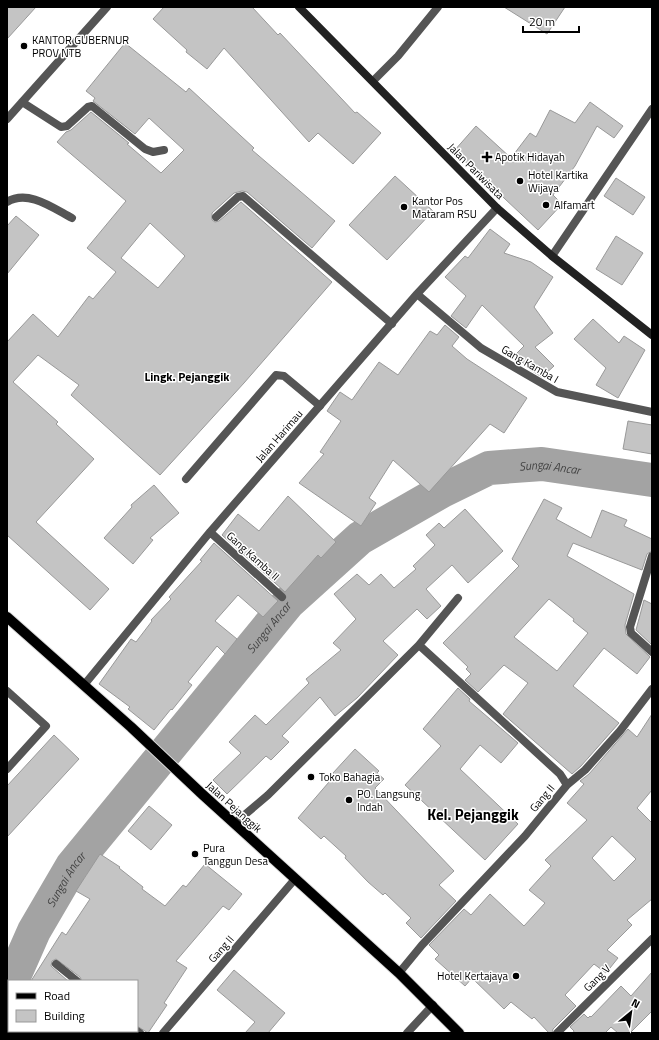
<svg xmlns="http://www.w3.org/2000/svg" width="659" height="1040" viewBox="0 0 659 1040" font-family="'Titillium Web',sans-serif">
	<rect width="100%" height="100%" fill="#fff"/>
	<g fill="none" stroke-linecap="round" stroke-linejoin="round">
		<path stroke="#a3a3a3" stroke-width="34" id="s1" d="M12,981L34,931L72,866L288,603L360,538L442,491L489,468L542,464L652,480"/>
	</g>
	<path fill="#c4c4c4" stroke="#999" fill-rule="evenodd" d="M7,7H36L7,39Z
		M164,7H252L278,35L280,33L355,113L357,112L381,133L353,164L318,133L309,142L224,48L207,69L186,52L187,50L153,19Z
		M504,7H565L547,34Z
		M125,43L186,92L189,88L254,148L252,150L335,221L312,248L247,192L242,191L234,193L212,213V220L215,222L219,221L241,202L332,282L244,383L160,475L71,395L79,385L38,355L13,382L58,422L56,424L94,459L36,522L109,589L90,610L7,535V342L33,314L58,337L89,296L93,299L116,272L87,248L126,201L57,142L66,132L71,130L91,112L129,143L127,144L161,173L184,150L149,118L135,134L93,101L95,98L86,91ZM150,223L185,256L158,288L121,258Z
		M590,102L623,126L614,138L597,126L575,166L553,195L562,204L538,230L454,151L476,126L511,158L530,133L536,137L550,110L575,123Z
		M395,176L433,211L387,260L349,225Z
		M616,178L645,197L633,215L604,196Z
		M16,216L39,235L7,274V226Z
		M490,229L510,244L504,253L531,262L553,277L534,307L553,333L535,347L554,366L542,377L529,369L515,355L524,346L482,305L466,328L451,316L466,296L445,277L465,256L468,258Z
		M616,236L643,253L622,285L596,269Z
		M593,319L619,343L624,336L645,350L618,398L596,385L606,368L574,339Z
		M445,325L459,337L452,346L467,359L527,398L504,433L490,424L429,492L393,460L369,498L376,503L361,526L299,483L324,454L320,452L341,421L327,411L340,392L352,400L379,362L398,375L430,331L437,335Z
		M628,421L652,425V454L623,449Z
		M154,485L179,513L150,538L153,540L133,564L104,538L132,507L131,505Z
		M288,496L336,542L321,558L318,555L285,592L222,535L238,514L259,531Z
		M544,499L562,508L556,519L591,538L602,510L627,520L624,526L652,539V551L647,554L642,570L573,543L567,556L634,594L625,625L626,634L650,657L637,674L604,648L573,686L619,723L581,766L572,774L503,714L528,683L504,665L478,692L465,680L471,674L466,669L468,667L443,643L519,566L512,559ZM549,599L574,619L573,621L588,633L557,671L514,637Z
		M465,509L503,551L468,583L452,565L426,589L441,606L427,619L417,609L383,641L398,655L357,698L335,716L320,697L282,736L289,742L271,760L266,756L227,794L213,780L241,753L229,742L255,715L266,725L309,683L306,679L341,650L333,643L356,619L334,594L357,574L369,585L381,574L394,588L416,569L413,566L435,545L426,535L439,523L444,528Z
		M214,543L278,601L263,617L238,595L215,621L237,639L225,654L217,646L188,682L192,685L172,710L171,709L154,730L128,709L130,707L99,684L131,639L136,642L152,621L151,620L171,599L169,597L202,561L200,560Z
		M644,600L652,604V645L636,630Z
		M458,688L470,699L469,701L518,743L501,763L480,745L460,769L518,824L485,860L405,785L441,746L423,729Z
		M652,714V790L637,808L652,823V899L627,920L632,925L607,950L618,958L606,973L594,964L565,995L576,1006L553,1029L552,1033H549L534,1017L532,1019L511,1002L504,1009L472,978L465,986L435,959L439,955L429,945L464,909L471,915L490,894L524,926L545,903L529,890L551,866L545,860L587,820L567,803L584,784L580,781L589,774L628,729L637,737ZM612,836L636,859L614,881L592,858Z
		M54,735L79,759L7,837V786Z
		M355,749L379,771L377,773L384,779L375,788L454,871L439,885L456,901L421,938L406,923L411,918L385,893L383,895L368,882L345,858L346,856L324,836L321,839L298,818L335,775L333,773Z
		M149,806L172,825L151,850L128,831Z
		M100,854L120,867L119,868L143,887L142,889L165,906L183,885L186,887L205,864L242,894L229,910L223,906L176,961L187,968L164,1003L167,1005L148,1033L137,1026V981H82L80,977L56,959L52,961L51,966L68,981H31L62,932L66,935L90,899L76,891Z
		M234,970L285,1013L268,1033H245L255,1022L217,990Z
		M652,972V1011L630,1033H618L611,1027L606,1032L607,1033H573L574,1031L570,1027L584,1014L588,1018L590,1016L591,1017L621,986L631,996Z"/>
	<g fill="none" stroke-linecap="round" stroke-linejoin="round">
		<g stroke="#dbdbdb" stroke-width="12">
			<path id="primary" d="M7,617L131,727L202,794L399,973L459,1033"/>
		</g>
		<path stroke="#555" stroke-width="8" d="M7,202C28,189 53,208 72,218
			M186,479L276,375L284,376L320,406"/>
		<path stroke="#555" stroke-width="8" d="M373,81L398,56L438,7
			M22,102L61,127L67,126L88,107L92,106L145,149L153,152L164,150
			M7,119L107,7
			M216,217L238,197L243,196L392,324
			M552,256L652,109
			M417,294L481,348L557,392L652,412
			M210,532L282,597
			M652,556L630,627L631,633L652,652
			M419,645L560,774L567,785
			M84,685L210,532L417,294L497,208
			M7,691L46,726L7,769
			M235,823L268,795L419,645L458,598
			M56,964L77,981
			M399,973L422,945L525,836L567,785L585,770L620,731L652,689
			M137,1031L140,1033
			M19,1033L20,1031
			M163,1033L295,879
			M407,1033L433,1005
			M557,1033L652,939"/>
		<path stroke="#222" stroke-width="8" d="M299,7L497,208L552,256L652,335"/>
		<use href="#primary" stroke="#000" stroke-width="10"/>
	</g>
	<g fill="#000" stroke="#fff" stroke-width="1.5">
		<circle cx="24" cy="46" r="4"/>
		<path d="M485 151h4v4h4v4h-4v4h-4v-4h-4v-4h4z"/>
		<circle cx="520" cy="181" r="4"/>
		<circle cx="546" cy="205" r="4"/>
		<circle cx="404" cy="207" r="4"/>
		<circle cx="311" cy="777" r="4"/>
		<circle cx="349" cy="800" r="4"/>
		<circle cx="195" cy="854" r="4"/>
		<circle cx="516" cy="976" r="4"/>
	</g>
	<g text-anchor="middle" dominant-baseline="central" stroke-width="3" stroke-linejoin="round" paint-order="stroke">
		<g font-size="11" fill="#000" stroke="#fff" text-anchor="start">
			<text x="32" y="40">KANTOR GUBERNUR<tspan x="32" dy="13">PROV NTB</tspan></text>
			<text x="495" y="157">Apotik Hidayah</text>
			<text x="528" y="175">Hotel Kartika<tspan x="528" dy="13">Wijaya</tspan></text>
			<text x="412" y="201">Kantor Pos<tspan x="412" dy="13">Mataram RSU</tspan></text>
			<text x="554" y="205">Alfamart</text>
			<text x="319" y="777">Toko Bahagia</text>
			<text x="357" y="794">PO. Langsung<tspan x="357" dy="13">Indah</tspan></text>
			<text x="203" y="848">Pura<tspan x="203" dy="13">Tanggun Desa</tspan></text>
			<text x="508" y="976" text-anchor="end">Hotel Kertajaya</text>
		</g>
		<g font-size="11" fill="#000" stroke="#fff">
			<text transform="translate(476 171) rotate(45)">Jalan Pariwisata</text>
			<text transform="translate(530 364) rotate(30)">Gang Kamba I</text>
			<text transform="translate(279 436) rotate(-49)">Jalan Harimau</text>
			<text transform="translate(253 556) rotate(42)">Gang Kamba II</text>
			<text transform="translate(542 798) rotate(-50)">Gang II</text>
			<text transform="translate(234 807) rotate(42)">Jalan Pejanggik</text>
			<text transform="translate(221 949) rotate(-49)">Gang II</text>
			<text transform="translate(597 978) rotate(-45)">Gang V</text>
		</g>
		<g font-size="12" font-weight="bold" fill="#000" stroke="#fff">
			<text x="187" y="376">Lingk. Pejanggik</text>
		</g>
		<g font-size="12" font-style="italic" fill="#444" stroke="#fff">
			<text stroke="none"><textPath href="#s1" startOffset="775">Sungai Ancar</textPath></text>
			<text stroke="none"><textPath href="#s1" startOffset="439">Sungai Ancar</textPath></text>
			<text stroke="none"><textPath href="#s1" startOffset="115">Sungai Ancar</textPath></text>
		</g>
		<g font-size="15" font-weight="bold" fill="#000" stroke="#fff">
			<text x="473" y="814">Kel. Pejanggik</text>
		</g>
	</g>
	<rect width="659" height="1040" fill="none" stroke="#000000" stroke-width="16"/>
	<rect x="8" y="980" width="130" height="52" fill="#ffffff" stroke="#999999"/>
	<rect x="16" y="993" width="20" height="6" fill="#000000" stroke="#999999"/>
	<text x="44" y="1000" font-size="12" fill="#000000">Road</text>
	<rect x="16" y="1010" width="20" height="12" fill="#c4c4c4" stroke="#999999"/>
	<text x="44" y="1020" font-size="12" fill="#000000">Building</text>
	<g transform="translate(631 1012) rotate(29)" stroke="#ffffff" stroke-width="3" paint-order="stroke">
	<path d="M0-3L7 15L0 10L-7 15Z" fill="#000000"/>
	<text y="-6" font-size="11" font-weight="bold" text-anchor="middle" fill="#000000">N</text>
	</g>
	<path d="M523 26v6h56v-6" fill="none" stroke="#000000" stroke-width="2"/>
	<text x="529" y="26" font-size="12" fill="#000000" stroke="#ffffff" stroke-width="3" paint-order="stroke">20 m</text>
</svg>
